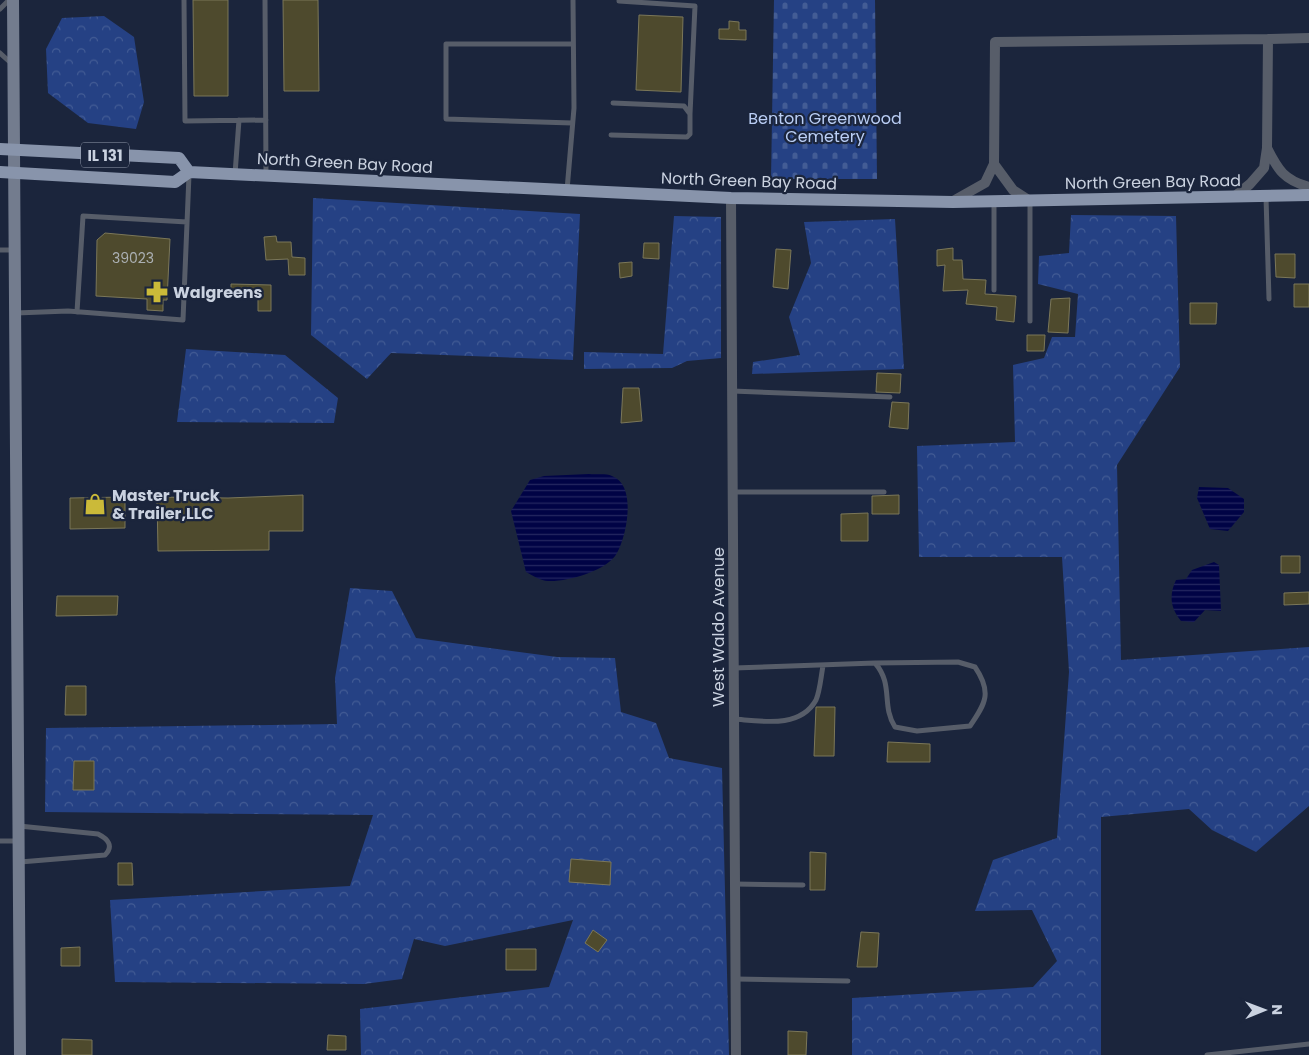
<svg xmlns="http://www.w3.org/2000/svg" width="1309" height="1055" viewBox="0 0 1309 1055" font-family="Poppins,sans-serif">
	<defs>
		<pattern id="forest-crowns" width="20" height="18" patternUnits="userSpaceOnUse" patternTransform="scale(1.25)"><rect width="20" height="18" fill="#254184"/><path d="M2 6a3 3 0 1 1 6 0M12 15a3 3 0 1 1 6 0" fill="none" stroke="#435c95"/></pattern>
		<pattern id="cemetery-stones" width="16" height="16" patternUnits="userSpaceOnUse" patternTransform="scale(1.25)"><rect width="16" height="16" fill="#254184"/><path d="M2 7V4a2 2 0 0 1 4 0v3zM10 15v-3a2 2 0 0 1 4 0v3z" fill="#435c95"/></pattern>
		<pattern id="water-rules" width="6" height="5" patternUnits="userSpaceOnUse" patternTransform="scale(1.25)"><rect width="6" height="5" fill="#000345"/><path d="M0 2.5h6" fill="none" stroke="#242760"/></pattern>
	</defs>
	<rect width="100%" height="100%" fill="#1b253c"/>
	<path fill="url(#forest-crowns)" d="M104,16L134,37L144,102L136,129L88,123L48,93L46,49L62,18Z
		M313,198L580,214L573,360L391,353L367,379L311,335Z
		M1071,215L1176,216L1180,367L1117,465L1121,660L1309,647V806L1256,852L1212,830L1189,809L1101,817V1055H852V998L1033,987L1057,961L1032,910L975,911L993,860L1057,838L1069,672L1062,557H919L917,446L1015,442L1013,365L1044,358L1052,337H1075L1078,294L1038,284L1039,256L1069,253Z
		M674,216L721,217V358L687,361L672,368L584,369V352L663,354Z
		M895,219L904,369L752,374L753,362L800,355L789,317L811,263L804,222Z
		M186,349L285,355L338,398L334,423L177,422Z
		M350,588L392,591L416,638L557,657L615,658L621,712L656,723L669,758L722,768L729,1055H361L360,1009L549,987L573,920L445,946L414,939L402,979L364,984L115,982L110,900L350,886L373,815L45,812L46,728L337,724L335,678Z"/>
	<path fill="url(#cemetery-stones)" d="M774,0H875L877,179H771Z"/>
	<path fill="url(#water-rules)" d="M589,474C596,475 606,473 612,476C637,485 627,535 617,553C607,571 567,582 548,581C541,581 532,575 526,572L511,511L530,480L544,476Z
		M1199,487L1228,488L1244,499V512L1228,531L1210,529L1197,498Z
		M1214,562L1219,565L1221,611L1205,610L1194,622L1181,621C1170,608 1169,595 1176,580L1186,579L1192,570Z"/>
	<path fill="#4e4a2d" stroke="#7b7759" d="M193,0H228V96H194Z
		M283,0H318L319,91H284Z
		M639,15L683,17L681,92L636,90Z
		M729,21L739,22V30H746V40L719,39V29H729Z
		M105,233L170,239L167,300H163V311L147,310V299L96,296L97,240Z
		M276,236L277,242H291L292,257L305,258V275H289L288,259L266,260L264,237Z
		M644,243H659V259L643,258Z
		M953,248V260H962L963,279L986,280L985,294L1016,296L1014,322L996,320L997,307L966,304L968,290L943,291L945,265L937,266V250Z
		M776,249L791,250L788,289L773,287Z
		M1275,254H1295V278L1276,277Z
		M632,262V276L620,278L619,263Z
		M231,284L271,285V311H258V297H231Z
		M1294,284H1309V307H1294Z
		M1070,298L1068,333L1048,332L1051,299Z
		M1190,303H1217L1216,324H1190Z
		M1027,335H1045L1044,351H1027Z
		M877,373L901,374L900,393L876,392Z
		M623,388H639L642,421L621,423Z
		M892,402L909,403L908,429L889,427Z
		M303,495V531H269V550L158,551L157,497L228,498Z
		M899,495V514H872V496Z
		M125,497V528L70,529V498Z
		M868,513V541H841V514Z
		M1281,556H1300V573H1281Z
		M1309,592V604L1284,605V593Z
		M57,596H118L117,615L56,616Z
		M66,686H86V715H65Z
		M816,707H835L834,756H814Z
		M888,742L930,744V762H887Z
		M74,761H94V790H73Z
		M810,852L826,853L825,890H810Z
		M571,859L611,862L610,885L569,882Z
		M118,863H132L133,885H118Z
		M593,930L607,940L598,952L585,943Z
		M861,932L879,933L877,967H857Z
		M80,947V966H61V948Z
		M506,949H536V970H506Z
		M788,1031L807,1032L806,1055H788Z
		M328,1035L346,1036V1050H327Z
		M62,1039L92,1040V1055H62Z"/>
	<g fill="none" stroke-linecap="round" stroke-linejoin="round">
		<path stroke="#575d69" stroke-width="5" d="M184,0L185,121L266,120
			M265,0L266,174
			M619,1L695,6L690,114
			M0,9L9,0
			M0,53L11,63
			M572,123L446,119V44H573
			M611,135L687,137L690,134V114L684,106L613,103
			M235,174L239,120
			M567,190L574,108L573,0
			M1266,197L1269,299
			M994,202V290
			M1030,202V321
			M0,250H14
			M77,312L83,216L187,222
			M16,313L68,311L183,320L189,175
			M732,391L890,397
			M733,492H884
			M734,668L875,663C894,685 881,705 895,727L917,731L970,726C986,703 992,692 975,667L958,662L875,663
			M734,719C761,721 800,729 816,700C820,691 821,676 823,666
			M19,826L98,834C108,839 114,846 105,855L20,862
			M0,841H18
			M735,884L803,885
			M736,979L848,981
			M1207,1055L1309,1044"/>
		<path stroke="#575d69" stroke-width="10" d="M1268,39L1309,38
			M1267,148C1278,170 1284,180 1309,187
			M994,164L1013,190L1030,201
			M731,198L736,1055
			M953,201L985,183L994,164L995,42L1268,39L1267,148L1264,168L1250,184L1234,197"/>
		<path stroke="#737c8e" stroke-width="12" d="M13,0L20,1055"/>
		<path stroke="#8894ab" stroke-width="12" d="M0,149L179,158L189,172
			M0,172L175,182L189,172L731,198L953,202L1309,195"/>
	</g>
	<defs>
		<g id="pharmacy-bare" transform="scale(1.725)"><path d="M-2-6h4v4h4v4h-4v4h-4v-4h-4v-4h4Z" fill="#cbba39" stroke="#1b253c" stroke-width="2.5" paint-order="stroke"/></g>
		<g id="shop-bare" transform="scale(1.725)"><path d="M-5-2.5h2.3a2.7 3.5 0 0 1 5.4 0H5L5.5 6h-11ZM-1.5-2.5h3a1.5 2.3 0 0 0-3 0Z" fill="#cbba39" stroke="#1b253c" stroke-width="2.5" paint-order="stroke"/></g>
	</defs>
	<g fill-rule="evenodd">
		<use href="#pharmacy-bare" x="157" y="292"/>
		<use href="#shop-bare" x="95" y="504"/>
	</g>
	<g text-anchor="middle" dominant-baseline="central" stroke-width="4.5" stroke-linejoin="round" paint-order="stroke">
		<g font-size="14" fill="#abb0b3">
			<text x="133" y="258">39023</text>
		</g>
		<rect fill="#1b253c" stroke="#969eaf" stroke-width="1" x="81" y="142.5" width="48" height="25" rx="4"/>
		<g font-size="15" font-weight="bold" fill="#cad2e0">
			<text x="105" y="155">IL 131</text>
		</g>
		<g font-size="16" fill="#bacef5" stroke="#1b253c">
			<text x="825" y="118">Benton Greenwood<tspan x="825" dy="18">Cemetery</tspan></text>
		</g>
		<g font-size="16" fill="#cad2e0" stroke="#1b253c">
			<text transform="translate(345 163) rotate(3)">North Green Bay Road</text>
			<text transform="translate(749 181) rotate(2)">North Green Bay Road</text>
			<text transform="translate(1153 182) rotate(-1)">North Green Bay Road</text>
			<text transform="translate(718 627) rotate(-90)">West Waldo Avenue</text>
		</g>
		<g font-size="16" font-weight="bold" fill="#cad2e0" stroke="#1b253c" text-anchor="start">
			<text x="173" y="292">Walgreens</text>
			<text x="112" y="495">Master Truck<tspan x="112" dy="18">&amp; Trailer,LLC</tspan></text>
		</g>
	</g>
	<g transform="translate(1264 1010) rotate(89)" stroke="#1b253c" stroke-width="4" paint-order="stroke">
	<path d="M0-4L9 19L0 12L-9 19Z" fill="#cad2e0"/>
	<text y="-8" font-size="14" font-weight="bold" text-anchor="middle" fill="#cad2e0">N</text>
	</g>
</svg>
